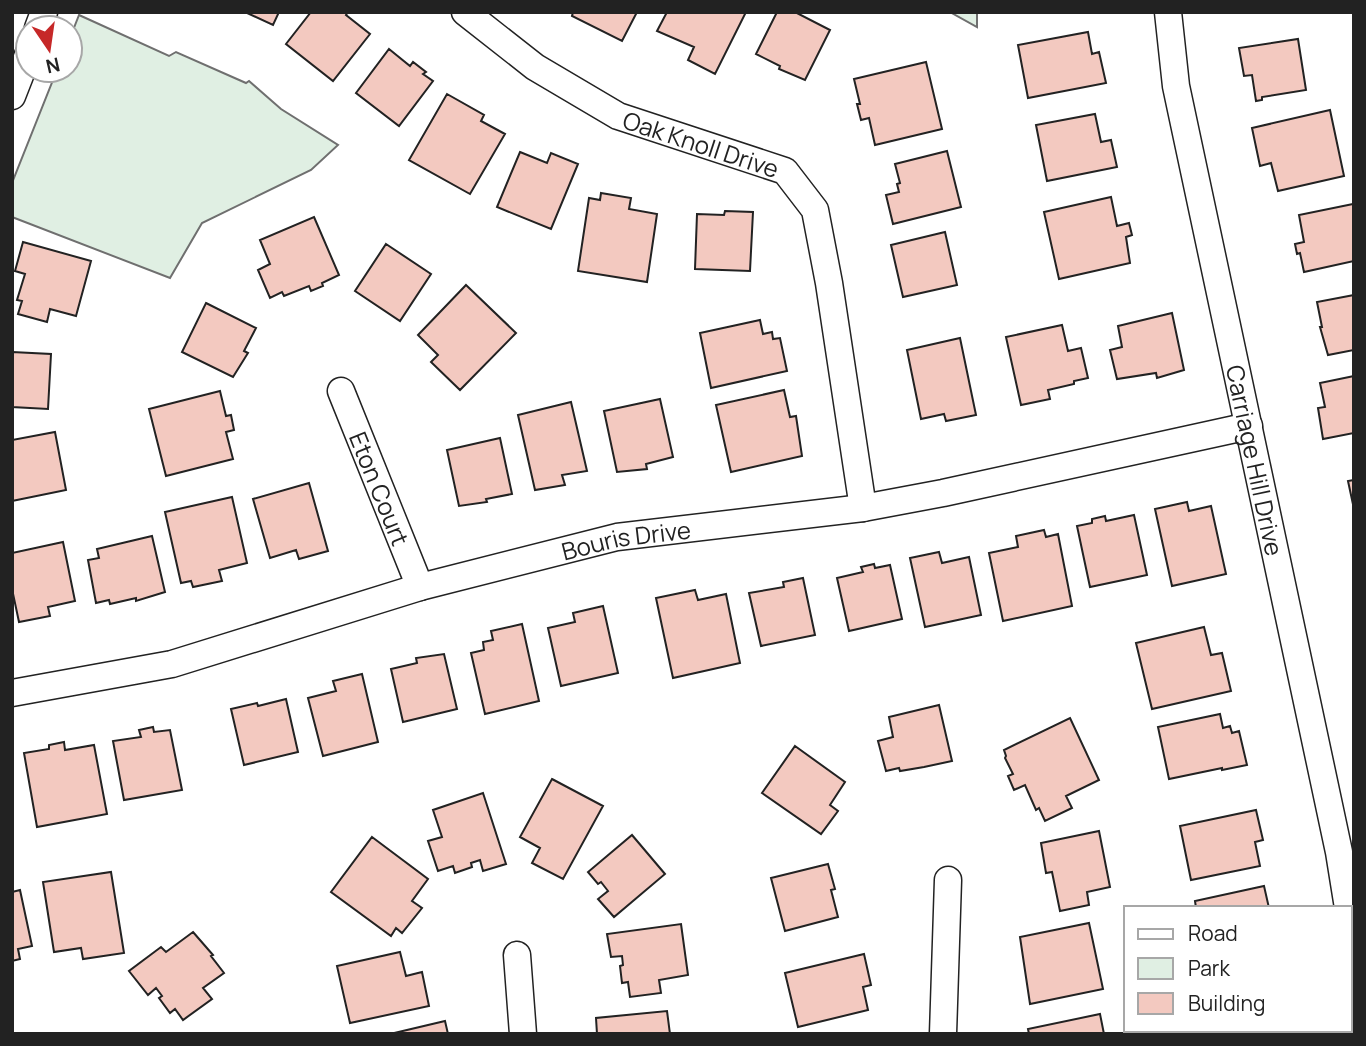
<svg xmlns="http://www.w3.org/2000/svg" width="1366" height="1046" viewBox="0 0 1366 1046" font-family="Manrope,sans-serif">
	<rect width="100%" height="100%" fill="#fff"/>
	<path fill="#e0efe3" stroke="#6f6f6f" stroke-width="2" d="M950,12H977V27Z
		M79,15L169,56L176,52L246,83L249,81L281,109L338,145L311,170L202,223L170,278L12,217V183L57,70H70V38Z"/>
	<path fill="#f3c9c0" stroke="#222" stroke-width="2" d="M245,12H279L273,25Z
		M311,12H348L346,15L370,34L333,81L286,44Z
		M637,12L622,41L572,16L573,12Z
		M667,12H746L715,74L688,60L694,47L657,31Z
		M777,12H795L830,30L805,80L779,69L780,66L756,54Z
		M1088,32L1092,54L1099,52L1106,83L1028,98L1018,45Z
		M1298,39L1306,90L1262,97V100L1256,101L1252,75L1244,76L1239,48Z
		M389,49L410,66L413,62L426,72L423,74L433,81L399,126L356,93Z
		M926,62L942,129L875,145L869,118L861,120L857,104H860L854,79Z
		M447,94L484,115L481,121L505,134L470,194L409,160Z
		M1330,110L1344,176L1278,191L1271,163L1260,166L1252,128Z
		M1095,114L1101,142L1111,140L1117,167L1047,181L1036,125Z
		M947,151L961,207L893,224L886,195L899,192L897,184L900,183L895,164Z
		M520,152L547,163L551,153L578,164L551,229L497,207Z
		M601,193L631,198L629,209L657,214L647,282L578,271L589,198L600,200Z
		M1111,197L1117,226L1129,223L1132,235L1126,237L1130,263L1059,279L1044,212Z
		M1353,204L1354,261L1304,272L1300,253L1297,254L1295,244L1304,242L1299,215Z
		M725,211L753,212L750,271L695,269L697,214L724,215Z
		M314,217L339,275L322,283L323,286L311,291L309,286L284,296L282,292L270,298L258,270L270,264L260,240Z
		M945,232L957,285L903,297L891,245Z
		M23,242L91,261L76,316L50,309L47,322L18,314L22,301L17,300L25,274L15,271Z
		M386,244L431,274L400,321L355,291Z
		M466,285L516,333L460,390L431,362L438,355L418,335Z
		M1354,295V350L1328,355L1320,327H1322L1317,302Z
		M206,303L256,328L244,351L248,353L233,377L182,352Z
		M1172,313L1184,370L1157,378L1156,373L1117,379L1110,350L1122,347L1118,326Z
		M760,320L763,334L772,332L773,339L780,338L787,371L711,388L700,333Z
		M1062,325L1068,351L1081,348L1088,378L1074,381V384L1048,390L1050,399L1021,405L1006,337Z
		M960,338L976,415L946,421L944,414L921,419L907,350Z
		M12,352L51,354L48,409L12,407Z
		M1354,376V433L1323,439L1318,408L1325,407L1320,383Z
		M784,390L790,417L796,416L802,456L731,472L716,405Z
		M220,391L226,416L231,415L234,430L226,432L233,459L166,476L149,409Z
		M660,399L673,457L646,464L647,469L617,472L604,411Z
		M571,402L587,471L562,475L565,485L535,490L518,415Z
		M55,432L66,490L12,501V440Z
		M500,438L512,494L486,499L487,502L459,506L447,450Z
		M1354,480V509L1348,481Z
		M309,483L328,551L299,559L296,550L270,558L253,499Z
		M232,497L247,563L219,570L222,581L193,587L191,581L181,583L165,512Z
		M1187,502L1189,511L1211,506L1226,574L1172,586L1155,509Z
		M1134,515L1147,575L1090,587L1077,526L1092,523V519L1105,516L1106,521Z
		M1044,530L1046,537L1058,534L1072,606L1003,621L989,553L1018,547L1016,536Z
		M152,536L165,592L136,601V598L110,604L109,600L96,603L88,560L99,558L97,549Z
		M63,542L75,601L48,607L50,616L19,622L12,589V553Z
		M939,552L942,563L969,557L981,615L925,627L910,558Z
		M874,564L875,568L890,565L902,619L849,631L837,578L863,572L861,567Z
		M803,578L815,635L761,646L749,593L784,587L783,582Z
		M695,590L698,600L726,594L740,663L673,678L656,598Z
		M603,606L618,673L561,686L548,628L575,622L573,613Z
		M522,624L539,701L485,714L471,653L484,650L483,642L493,640L491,631Z
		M1204,627L1211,655L1222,653L1231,691L1152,709L1136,643Z
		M444,654L457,709L403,722L391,669L417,663L416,658Z
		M362,674L378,742L323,756L308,698L336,691L333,681Z
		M286,699L298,752L244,765L231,709L257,703L258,706Z
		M939,705L952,761L924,767L900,771L899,768L886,771L878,741L893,737L889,717Z
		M1220,714L1223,728L1230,726L1232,733L1239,731L1247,765L1222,770V768L1169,779L1158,727Z
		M1070,718L1099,780L1066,796L1072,808L1045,821L1039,808L1036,810L1025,785L1014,790L1008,776L1013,774L1005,758L1006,756L1004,750Z
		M153,727L154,732L170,730L182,790L124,800L113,741L141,737L139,730Z
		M64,742L65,750L94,745L107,814L37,827L24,753L49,749V745Z
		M795,746L845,782L830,805L838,811L821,834L762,793Z
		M552,779L603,806L563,879L532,863L540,848L520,837Z
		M483,793L506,864L483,871L480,860L471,863L472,867L455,873L453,866L438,871L428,841L442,837L433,810Z
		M1256,810L1263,840L1255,842L1260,866L1191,880L1180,826Z
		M1099,831L1110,887L1087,892L1089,905L1060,911L1052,872L1046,873L1041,843Z
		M632,835L665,874L614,917L598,899L608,891L601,882L598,884L588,872Z
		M372,837L428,879L412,901L422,908L402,933L396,928L391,936L331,892Z
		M828,864L835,889L831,890L838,917L785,931L771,878Z
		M111,872L124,953L83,959L81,948L54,952L43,882Z
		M1264,886L1269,908H1196L1195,901Z
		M20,890L32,946L18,949L20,959L12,961V892Z
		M1089,923L1103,989L1030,1004L1020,937Z
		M681,924L688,975L659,980L661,993L630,997L628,982L622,983L620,966L623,965L622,956L611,957L607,934Z
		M193,932L213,955L211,956L224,973L203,988L212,999L183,1020L175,1009L170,1013L159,998L162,996L156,988L148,995L129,971L161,947L166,952Z
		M400,952L406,976L422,972L429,1006L350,1023L337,966Z
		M864,954L871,985L863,987L868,1010L798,1027L785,973Z
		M667,1011L670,1034H597L596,1018Z
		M1100,1014L1104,1034H1029L1028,1029Z
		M445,1021L448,1034H390Z
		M1229,1030H1287L1288,1033L1229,1034Z"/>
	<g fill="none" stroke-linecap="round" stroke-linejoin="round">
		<g stroke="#222" stroke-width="29">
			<g id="minor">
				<path id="s1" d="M465,12L535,67L618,116L785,171L815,210L829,283L863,508"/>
				<path id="s2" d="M1168,12L1176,86L1339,852L1348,908"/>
				<path d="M38,28L44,12"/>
				<path d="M12,96L28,55"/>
				<path id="s3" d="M341,391L420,587"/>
				<path id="s4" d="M12,693L172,664L420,587L617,537L863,508L943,493L1249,426"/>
				<path d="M1350,922L1354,945"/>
				<path d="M517,955L523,1034"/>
				<path d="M943,1034L948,880"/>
			</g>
		</g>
		<use href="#minor" stroke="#fff" stroke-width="26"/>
	</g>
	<g text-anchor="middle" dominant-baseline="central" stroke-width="5" stroke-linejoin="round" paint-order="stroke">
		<g font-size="24" fill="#222" stroke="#fff">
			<text stroke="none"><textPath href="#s1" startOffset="273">Oak Knoll Drive</textPath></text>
			<text stroke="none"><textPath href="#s2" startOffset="457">Carriage Hill Drive</textPath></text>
			<text stroke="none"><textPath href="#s3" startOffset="105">Eton Court</textPath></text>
			<text stroke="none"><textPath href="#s4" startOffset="634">Bouris Drive</textPath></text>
		</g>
	</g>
	<rect width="1366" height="1046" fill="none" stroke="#222222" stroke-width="28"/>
	<rect x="1124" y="906" width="228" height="126" fill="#ffffff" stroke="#a7a7a7" stroke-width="2"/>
	<rect x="1138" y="929" width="35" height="10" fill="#ffffff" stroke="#a7a7a7" stroke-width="2"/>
	<text x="1188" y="941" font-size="21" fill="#222222">Road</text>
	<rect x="1138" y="958" width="35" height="21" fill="#e0efe3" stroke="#a7a7a7" stroke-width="2"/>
	<text x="1188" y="976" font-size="21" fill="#222222">Park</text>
	<rect x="1138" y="993" width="35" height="21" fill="#f3c9c0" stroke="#a7a7a7" stroke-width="2"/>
	<text x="1188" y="1011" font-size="21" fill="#222222">Building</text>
	<g transform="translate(49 49) rotate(167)"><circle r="33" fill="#ffffff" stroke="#a7a7a7" stroke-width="2"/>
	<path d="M0-5L12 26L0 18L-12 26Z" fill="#c62828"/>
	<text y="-10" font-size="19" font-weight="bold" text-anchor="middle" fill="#222222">N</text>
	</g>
</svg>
